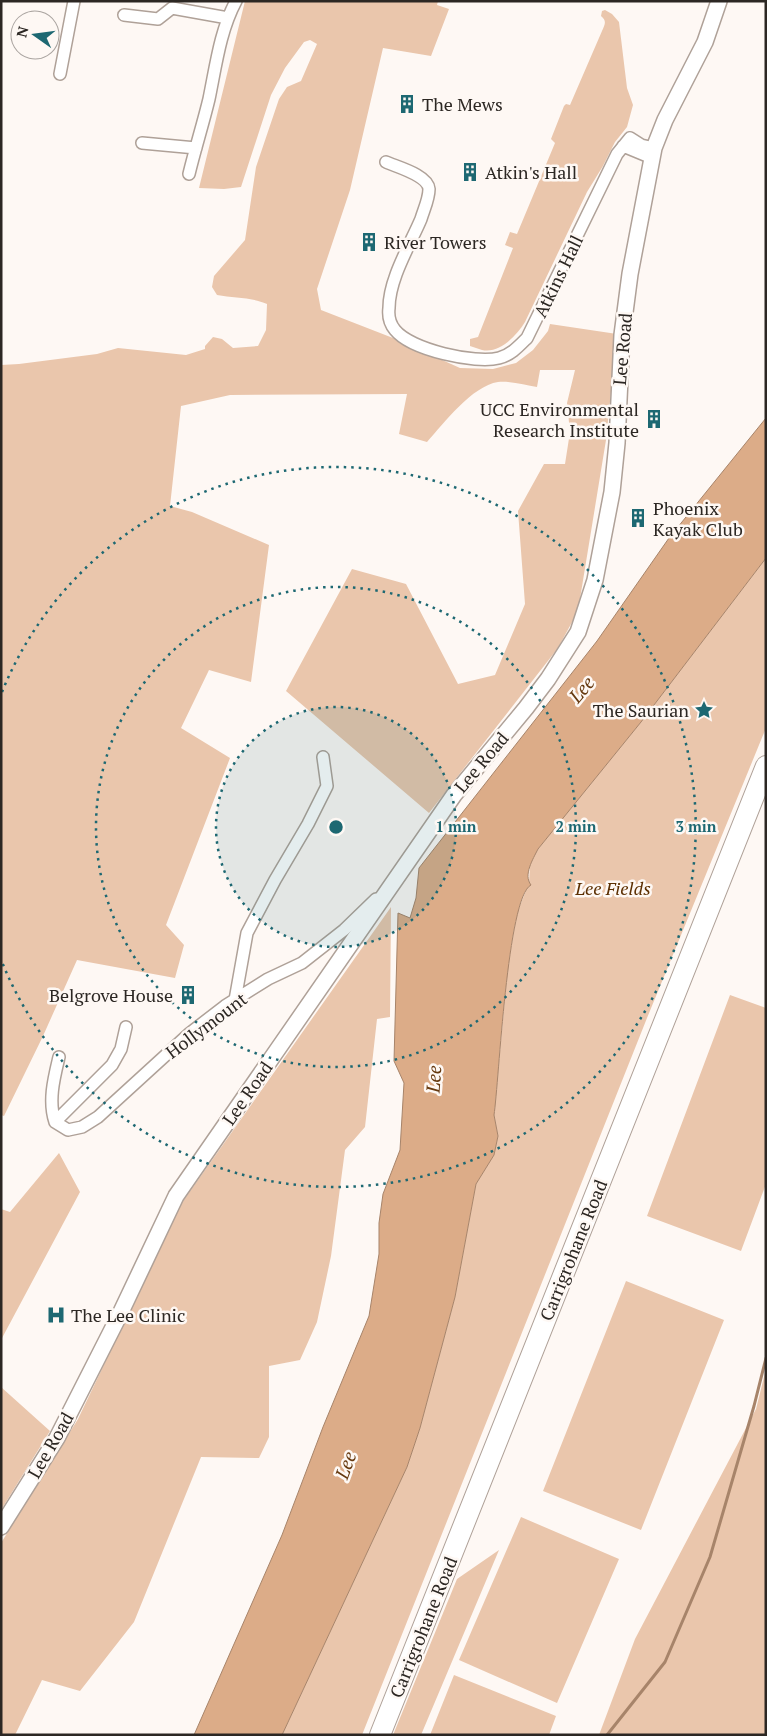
<svg xmlns="http://www.w3.org/2000/svg" width="767" height="1736" viewBox="0 0 767 1736" font-family="'PT Serif',serif">
	<rect width="100%" height="100%" fill="#fef8f4"/>
	<path fill="#eac6ac" d="M245,1H438L437,5L449,9L431,56L383,48L350,190L317,289L321,310L393,338L460,368L493,369L516,363L533,350L548,331L550,324L617,334L606,440L578,611L558,648L429,813L286,691L352,569L406,584L458,684L495,675L525,604L518,511L544,464H565L570,432L567,403L575,370H540L537,387C525,385 511,381 498,382C472,386 444,423 427,442L399,434L407,394L230,395L181,406L170,506L192,512L269,545L251,682L209,670L181,728L230,758L166,925L184,945L175,978L77,960L43,1036L4,1116L1,1115V365L19,364L97,354L118,348L186,355L205,349V346L213,337L222,339L233,348L258,346L266,330L267,304C251,297 234,298 217,295L212,287L214,276L245,240L256,167L279,99L287,87L301,81L317,44L310,40L304,42L285,68L271,95L241,187L224,189L199,188Z
		M605,10L612,14L619,22L627,88L633,105L627,127L615,142L603,166L587,192L525,322C517,335 500,354 482,350C478,349 474,347 470,346V339L478,337L513,248L505,245L510,232L517,234L555,143L551,139L564,106L566,104L570,105L602,31C605,24 607,21 601,16L602,11Z
		M766,558V728L647,1018L362,1735H282L407,1467L420,1428L455,1297L476,1184L494,1155L498,1136L494,1115L508,966L517,913L529,883L530,863L538,849L641,722Z
		M391,907L390,1017L377,1019L365,1127L345,1150L331,1256L317,1322L300,1360L269,1366V1437L259,1458L201,1457L134,1622L80,1691L42,1680L15,1735H1V1543L78,1419L181,1204Z
		M730,995L766,1008V1184L741,1251L647,1216Z
		M59,1153L80,1192L1,1340V1209L10,1212Z
		M626,1281L724,1320L641,1530L543,1491Z
		M766,1369V1735H599L635,1639L756,1409Z
		M1,1387L50,1431L1,1510Z
		M521,1517L619,1559L557,1703L459,1660Z
		M499,1550L421,1735H393L457,1579Z
		M454,1675L556,1716L549,1735H430Z"/>
	<path fill="#dcac88" stroke="#a7846a" d="M766,418V558L641,722L538,849C533,859 523,875 531,885C507,897 499,1082 494,1115L498,1136L494,1155L476,1184L455,1297L420,1428L407,1467L282,1735H194L282,1535L323,1427L369,1316L379,1254V1223L383,1194L400,1150L404,1083L394,1061L398,913L410,918L416,898L419,868L597,641L669,538Z"/>
	<g fill="none" stroke-linecap="round" stroke-linejoin="round">
		<path stroke="#a7846a" stroke-width="3" d="M607,1735L665,1662L710,1557L754,1406L766,1358"/>
		<g stroke="#afa198" stroke-width="14">
			<path id="street" d="M124,15L158,19L172,8L228,18
				M60,74L74,1
				M142,143L196,148
				M623,146L652,158
				M386,162C397,167 428,175 429,189C429,199 424,209 421,219C410,245 389,279 389,308C388,316 390,324 395,330C411,350 475,364 499,358C511,355 519,346 527,338L617,154L630,138L641,145L654,148
				M189,174C195,149 203,124 209,99C216,65 220,31 236,1
				M235,1000L247,933L275,880L308,824L327,786L323,757
				M126,1027L121,1049L112,1065L55,1122L68,1130L82,1127L98,1117L190,1033L225,1006L268,979L302,963L344,930L376,899
				M55,1122C48,1101 54,1078 59,1057"/>
		</g>
		<g stroke="#afa198" stroke-width="18">
			<path id="secondary" d="M1,1527L57,1438L121,1312L176,1196L454,795L526,708L548,679L578,632L595,580L612,492L617,443L622,335L630,274L654,148L665,120L705,42L719,1"/>
		</g>
		<g stroke="#afa198" stroke-width="22">
			<path id="highway" d="M380,1735L766,766"/>
		</g>
		<use href="#street" stroke="#fff" stroke-width="11"/>
		<use href="#secondary" stroke="#fff" stroke-width="15"/>
		<use href="#highway" stroke="#fff" stroke-width="20"/>
	</g>
	<circle cx="336" cy="827" r="120" fill="#1d6872" fill-opacity=".12"/>
	<g fill="none" stroke="#1d6872" stroke-width="2.5" stroke-dasharray="2.5 5">
		<circle cx="336" cy="827" r="120"/>
		<circle cx="336" cy="827" r="240"/>
		<path d="M2 692A360 360 0 1 1 2 962"/>
	</g>
	<defs>
		<g id="building-bare" transform="scale(1.5)"><path d="M-4-6H4V6H1V3H-1V6H-4ZM-2.5-4.3h1.7v1.8h-1.7ZM.8-4.3h1.7v1.8H.8ZM-2.5-1h1.7V.8h-1.7ZM.8-1h1.7V.8H.8Z" fill="#1d6872" stroke="#fef8f4" stroke-width="2.5" paint-order="stroke"/></g>
		<g id="sight-bare" transform="scale(1.5)"><path d="M0-6L1.8-2.2L6-1.7L2.9 1.2L3.7 5.4L0 3.3L-3.7 5.4L-2.9 1.2L-6-1.7L-1.8-2.2Z" fill="#1d6872" stroke="#fef8f4" stroke-width="2.5" paint-order="stroke"/></g>
		<g id="hospital-bare" transform="scale(1.5)"><path d="M-5-5h3v3.5h4V-5h3V5h-3V1.5h-4V5h-3Z" fill="#1d6872" stroke="#fef8f4" stroke-width="2.5" paint-order="stroke"/></g>
	</defs>
	<g fill-rule="evenodd">
		<use href="#building-bare" x="407" y="104"/>
		<use href="#building-bare" x="470" y="172"/>
		<use href="#building-bare" x="369" y="242"/>
		<use href="#building-bare" x="654" y="419"/>
		<use href="#building-bare" x="638" y="518"/>
		<use href="#sight-bare" x="704" y="710"/>
		<use href="#building-bare" x="188" y="995"/>
		<use href="#hospital-bare" x="56" y="1315"/>
	</g>
	<g text-anchor="middle" dominant-baseline="central" stroke-width="5" stroke-linejoin="round" paint-order="stroke">
		<g font-size="18" fill="#2c2723" stroke="#fef8f4" text-anchor="start">
			<text x="422" y="104">The Mews</text>
			<text x="485" y="172">Atkin's Hall</text>
			<text x="384" y="242">River Towers</text>
			<text x="639" y="409" text-anchor="end">UCC Environmental<tspan x="639" dy="21">Research Institute</tspan></text>
			<text x="653" y="508">Phoenix<tspan x="653" dy="21">Kayak Club</tspan></text>
			<text x="689" y="710" text-anchor="end">The Saurian</text>
			<text x="173" y="995" text-anchor="end">Belgrove House</text>
			<text x="71" y="1315">The Lee Clinic</text>
		</g>
		<g font-size="18" fill="#2c2723" stroke="#fef8f4">
			<text transform="translate(558 276) rotate(-64)">Atkins Hall</text>
			<text transform="translate(622 349) rotate(-85)">Lee Road</text>
			<text transform="translate(481 762) rotate(-50)">Lee Road</text>
			<text transform="translate(206 1025) rotate(-37)">Hollymount</text>
			<text transform="translate(247 1093) rotate(-55)">Lee Road</text>
			<text transform="translate(573 1250) rotate(-68)">Carrigrohane Road</text>
			<text transform="translate(50 1445) rotate(-60)">Lee Road</text>
			<text transform="translate(423 1627) rotate(-68)">Carrigrohane Road</text>
		</g>
		<g font-size="18" font-style="italic" fill="#5c2f02" stroke="#fef8f4">
			<text x="613" y="888">Lee Fields</text>
		</g>
		<g font-size="19" font-style="italic" fill="#66390f" stroke="#fef8f4">
			<text transform="translate(581 689) rotate(-50)">Lee</text>
			<text transform="translate(433 1079) rotate(-86)">Lee</text>
			<text transform="translate(345 1465) rotate(-70)">Lee</text>
		</g>
	</g>
	<circle cx="336" cy="827" r="8" fill="#1d6872" stroke="#fef8f4" stroke-width="2.5"/>
	<g font-size="15" text-anchor="middle" font-weight="bold" fill="#1d6872" stroke="#fef8f4" stroke-width="5" stroke-linejoin="round" paint-order="stroke">
		<text x="456" y="832">1 min</text>
		<text x="576" y="832">2 min</text>
		<text x="696" y="832">3 min</text>
	</g>
	<rect width="767" height="1736" fill="none" stroke="#2c2723" stroke-width="5"/>
	<g transform="translate(35 35) rotate(284)"><circle r="24" fill="#fef8f4" stroke="#aaa4a0"/>
	<path d="M0-4L9 19L0 12L-9 19Z" fill="#1d6872"/>
	<text y="-8" font-size="14" font-weight="bold" text-anchor="middle" fill="#2c2723">N</text>
	</g>
</svg>
